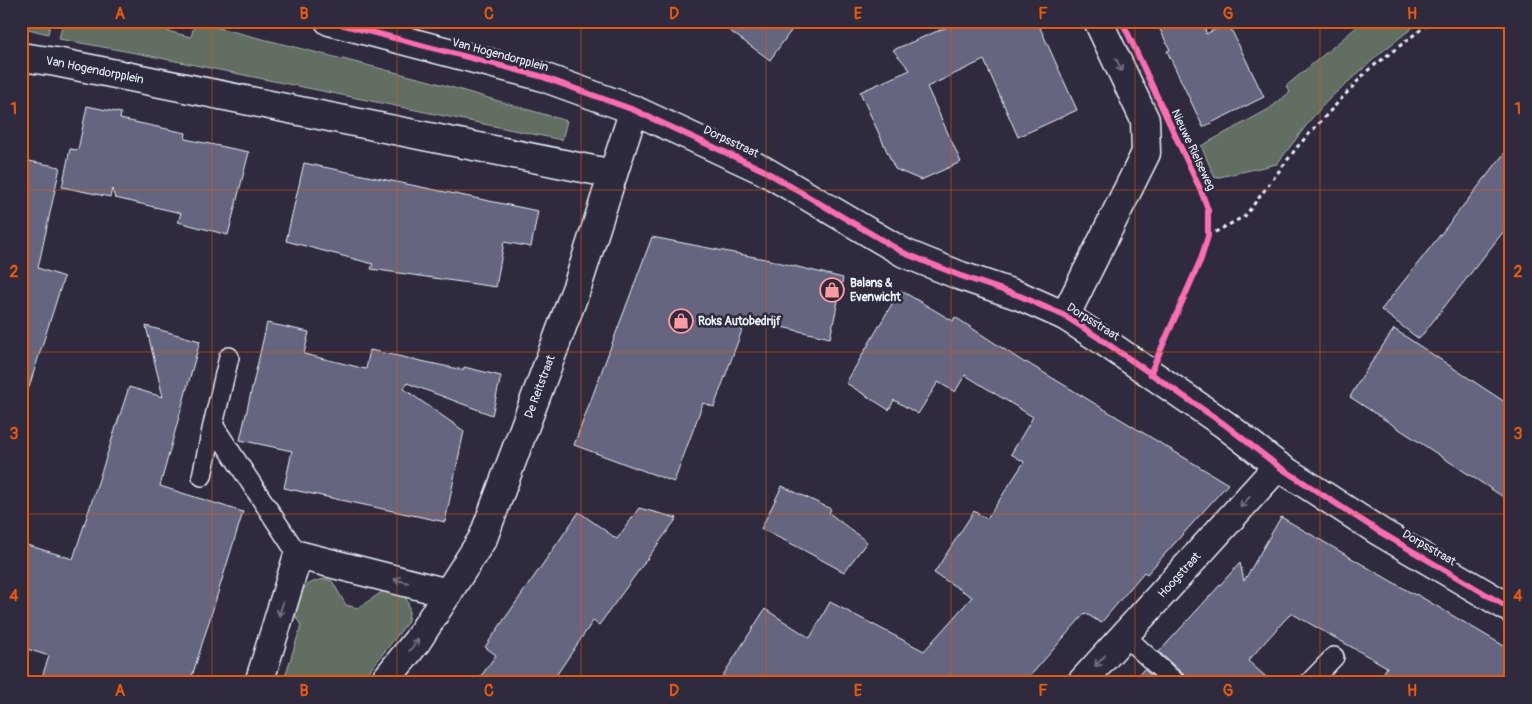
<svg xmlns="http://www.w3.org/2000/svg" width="1532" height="704" viewBox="0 0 1532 704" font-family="Pangolin,sans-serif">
	<rect width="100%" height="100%" fill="#2f2a3d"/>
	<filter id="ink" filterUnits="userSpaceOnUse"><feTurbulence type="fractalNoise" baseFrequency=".02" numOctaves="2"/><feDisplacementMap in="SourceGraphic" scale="10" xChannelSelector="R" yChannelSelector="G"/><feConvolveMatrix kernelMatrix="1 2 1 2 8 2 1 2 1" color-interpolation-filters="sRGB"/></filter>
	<g filter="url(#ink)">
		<path fill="#626e62" stroke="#a5b0ad" d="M25,21H51L48,34L28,29Z
			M63,21H169L167,31L191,37L195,22L430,81L567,121L562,140L141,54L59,39Z
			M1364,21H1421L1383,51L1330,98L1312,118L1277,164L1215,178L1201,146L1269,109L1290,92L1286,86Z
			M325,579L332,581L346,605L358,608L388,588C391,590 397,590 400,592C410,599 411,612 407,623L360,683H283L301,626L293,611C300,592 303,582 325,579Z"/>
		<path fill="#666580" stroke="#e8f1f8" d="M716,21H798L770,60Z
			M961,21H1037L1077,110L1018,137L984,60L927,87L961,162L921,180L895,169L860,92L910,70L893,50Z
			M1156,21H1204L1206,34L1228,23L1264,97L1203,127L1167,51L1170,50Z
			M87,106L121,113L120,119L186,133L185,139L249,152L228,235L178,222L181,213L115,198L112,189L110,197L62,187L70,149L78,150Z
			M1511,145V222L1419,339L1381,310Z
			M29,161L60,167L38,268L64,277L28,390L21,389V198Z
			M304,163L538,211L531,247L504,242L496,287L371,269L373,264L286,241Z
			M652,237L765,259L843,278L830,338L746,319L714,407L703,403L674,482L574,445Z
			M900,290L953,321L955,317L1025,363L1026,362L1228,484L1147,574L1144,572L1101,623L1085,613L1024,683H718L765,609L810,638L830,602L924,651L972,597L934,573L974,511L987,519L1024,462L1011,454L1033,417L965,375L955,392L938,382L918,414L894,400L889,410L846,383Z
			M267,323L309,332L304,354L366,369L370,350L463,370L464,367L501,376L492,415L407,383L404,389L464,431L445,522L284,488L292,451L240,440Z
			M146,326L200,341L160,486L243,512L190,683H40L49,656L21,647V563L27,545L73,559L129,387L163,397Z
			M1394,329L1511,406V502L1350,397L1361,378Z
			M782,486L831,509L829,513L867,542L844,572L796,546L761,529Z
			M639,508L677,518L599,625L593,621L551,683H476L496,655L485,647L579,512L617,539Z
			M1281,517L1415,595L1416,594L1511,650V683H1378L1387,667L1291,613L1248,661L1273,683H1187L1184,675L1159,652L1240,563L1244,581Z
			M1144,669L1159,683H1132Z"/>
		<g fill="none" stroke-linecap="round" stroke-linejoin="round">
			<g stroke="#e8f1f8" stroke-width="22">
				<path id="service" d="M229,357L213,425L298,555
					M202,476L213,425
					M1124,635L1176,683
					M1309,683L1334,657"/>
			</g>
			<g stroke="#e8f1f8" stroke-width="31">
				<g id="minor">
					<path id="s1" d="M21,57L56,62L613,174L634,110"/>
					<path d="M1065,316L1146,153L1145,120L1098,21"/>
					<path d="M259,683L298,555L448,593"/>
					<path id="s2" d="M383,683L417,641L483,538L578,284L613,174"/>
					<path id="s3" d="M1081,683L1278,466"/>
				</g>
			</g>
			<g stroke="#e8f1f8" stroke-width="31">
				<path id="tertiary" d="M329,21L540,76L634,110L763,170L904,253L961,276L1020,296L1065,316L1099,338L1224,424L1278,466L1380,532L1511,609"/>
			</g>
			<path stroke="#e8f1f8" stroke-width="3" stroke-dasharray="4 4" stroke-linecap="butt" d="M1208,236L1245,216L1298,146L1367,71L1432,21"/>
			<use href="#service" stroke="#2f2a3d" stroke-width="19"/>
			<use href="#minor" stroke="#2f2a3d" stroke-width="28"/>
			<use href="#tertiary" stroke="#2f2a3d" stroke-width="28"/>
			<g stroke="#2f2a3d" stroke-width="9">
				<path id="cycleway" d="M329,21L540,76L634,110L763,170L904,253L961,276L1020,296L1065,316L1099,338L1224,424L1278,466L1380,532L1511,609
					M1122,21L1201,191L1208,210V236L1201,259L1150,374"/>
			</g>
			<use href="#cycleway" stroke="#f96db3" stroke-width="6"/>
		</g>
		<defs><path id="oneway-shaft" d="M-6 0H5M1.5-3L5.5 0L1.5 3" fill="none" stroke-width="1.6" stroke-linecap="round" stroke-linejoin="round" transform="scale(1.25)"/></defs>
		<g stroke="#70707e">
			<use href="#oneway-shaft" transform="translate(1119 65) rotate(64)"/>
			<use href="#oneway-shaft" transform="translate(1245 502) rotate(132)"/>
			<use href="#oneway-shaft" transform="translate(401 581) rotate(-166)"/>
			<use href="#oneway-shaft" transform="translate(281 609) rotate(107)"/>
			<use href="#oneway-shaft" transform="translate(414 645) rotate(-52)"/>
			<use href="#oneway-shaft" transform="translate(1100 661) rotate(132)"/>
		</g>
	</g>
	<path fill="none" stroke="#e8590c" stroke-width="1" stroke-opacity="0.55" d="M212,21V683M397,21V683M581,21V683M766,21V683M951,21V683M1135,21V683M1320,21V683M21,190H1511M21,352H1511M21,514H1511"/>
	<defs>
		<g id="shop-ring" transform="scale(1.25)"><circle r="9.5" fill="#2f2a3d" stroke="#ff9aa2" stroke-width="1.5"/><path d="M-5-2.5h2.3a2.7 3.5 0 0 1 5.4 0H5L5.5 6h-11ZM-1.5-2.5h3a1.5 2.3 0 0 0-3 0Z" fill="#ff9aa2"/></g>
	</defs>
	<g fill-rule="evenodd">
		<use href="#shop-ring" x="832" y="290"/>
		<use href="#shop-ring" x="681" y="321"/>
	</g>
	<g text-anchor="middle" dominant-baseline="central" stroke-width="5" stroke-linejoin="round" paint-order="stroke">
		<g font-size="12" fill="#e8f1f8" stroke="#2f2a3d">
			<text transform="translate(500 55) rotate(15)">Van Hogendorpplein</text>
			<text stroke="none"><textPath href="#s1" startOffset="75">Van Hogendorpplein</textPath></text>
			<text transform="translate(731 142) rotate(25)">Dorpsstraat</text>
			<text transform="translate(1193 150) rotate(65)">Nieuwe Rielseweg</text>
			<text transform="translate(1093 322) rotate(32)">Dorpsstraat</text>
			<text stroke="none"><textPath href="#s2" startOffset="338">De Reitstraat</textPath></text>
			<text transform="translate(1429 548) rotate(30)">Dorpsstraat</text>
			<text stroke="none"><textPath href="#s3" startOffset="146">Hoogstraat</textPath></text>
		</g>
		<g font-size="12" font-weight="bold" fill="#e8f1f8" stroke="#2f2a3d" text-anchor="start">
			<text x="850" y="283">Balans &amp;<tspan x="850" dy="14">Evenwicht</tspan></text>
			<text x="698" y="321">Roks Autobedrijf</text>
		</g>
	</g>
	<rect width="1532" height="704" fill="none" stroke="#2f2a3d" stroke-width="55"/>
	<rect x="28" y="28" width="1476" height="648" fill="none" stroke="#e8590c" stroke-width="2"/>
	<g font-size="16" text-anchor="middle" font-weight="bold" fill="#e8590c">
		<text x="120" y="19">A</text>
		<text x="304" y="19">B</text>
		<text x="489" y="19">C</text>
		<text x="674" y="19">D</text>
		<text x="858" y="19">E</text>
		<text x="1043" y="19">F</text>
		<text x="1228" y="19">G</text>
		<text x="1412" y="19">H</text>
		<text x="14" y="114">1</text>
		<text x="1518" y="114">1</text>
		<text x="14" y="277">2</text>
		<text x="1518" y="277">2</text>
		<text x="14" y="439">3</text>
		<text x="1518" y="439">3</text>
		<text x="14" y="601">4</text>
		<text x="1518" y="601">4</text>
		<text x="120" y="696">A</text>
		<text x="304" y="696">B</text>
		<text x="489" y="696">C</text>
		<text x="674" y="696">D</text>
		<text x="858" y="696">E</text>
		<text x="1043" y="696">F</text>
		<text x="1228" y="696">G</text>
		<text x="1412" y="696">H</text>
	</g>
</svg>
